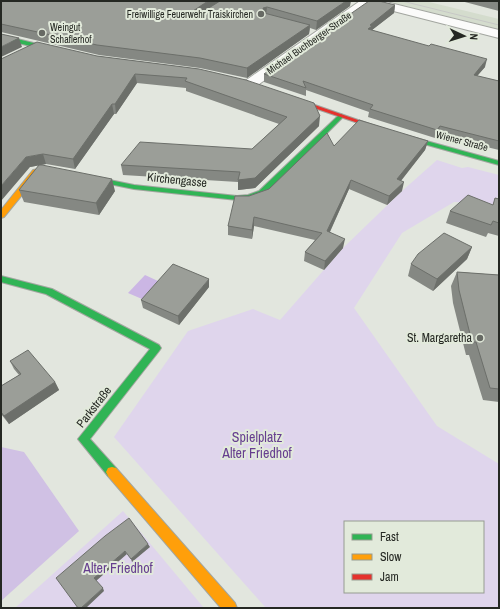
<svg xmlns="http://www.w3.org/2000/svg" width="500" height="609" viewBox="0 0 500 609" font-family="'Archivo Narrow',sans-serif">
	<rect width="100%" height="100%" fill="#e2e6de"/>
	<path fill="#d4dccd" d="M386,1H425L499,19V29Z"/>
	<path fill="#dfd5ec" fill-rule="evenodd" d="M437,160L462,168L468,167L499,175V192L495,205L488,203L454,202L402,233L354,308L437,426L499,464V608H266L114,437L188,331L253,309L280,320L343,248L402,191ZM345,522H483V592H345Z
		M123,511L204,608H15Z"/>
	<path fill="#d0c1e4" d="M1,447L24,452L79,531L1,601Z"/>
	<path fill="#cbb6e4" d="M145,275L158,281L142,299L128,293Z"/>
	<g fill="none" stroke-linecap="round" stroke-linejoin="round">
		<g stroke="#a3a6a0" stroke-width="2">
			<path id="street" d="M360,1H382L499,30V38L370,5L255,87L250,88L245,87L243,84L245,81Z"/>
		</g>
		<g stroke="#a3a6a0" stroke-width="2">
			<path id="fast" d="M1,35L62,50L63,51L60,53L1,39Z
				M341,114L344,116L265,195L249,199L237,200L134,189L85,179L81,177L85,175L134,185L237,196L248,195L259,191L339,115Z
				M401,134L499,161V165L399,137V135Z
				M1,276L52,289L159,345L161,348L159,351L90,439L116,468L118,472L116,476L112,477L108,476L78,439L150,349L46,294L1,282Z"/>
		</g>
		<g stroke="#a3a6a0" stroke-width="2">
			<path id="slow" d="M39,169H42V173L39,174L4,217L1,218V210L33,170Z
				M112,467L116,468L235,603L237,608H221L108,476L106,472L108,468Z"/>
		</g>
		<g stroke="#a3a6a0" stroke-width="2">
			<path id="jam" d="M285,96H289L404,136L403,137H399L285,98Z"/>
		</g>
		<use href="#street" fill="#fbfbfa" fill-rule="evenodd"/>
		<use href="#fast" fill="#30b455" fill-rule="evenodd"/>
		<use href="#slow" fill="#ff9f0a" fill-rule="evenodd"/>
		<use href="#jam" fill="#e5322d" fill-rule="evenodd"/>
		<path stroke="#c7c8c6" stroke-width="1" d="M402,1L499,25"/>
	</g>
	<path fill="#858883" d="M1,1L350,6L316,30L310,28L309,34L247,78L200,68L99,55L1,32Z
		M461,1H499V11Z
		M395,5L394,13L372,30L485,67L477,76L499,81V150L437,135L435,138L368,117L369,112L306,90V96L264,82V74Z
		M97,56L199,69L319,126L255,188L238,190V182L123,175L121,165L252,149L279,124L186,91V88L137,83L116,114H114L75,169L46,164L30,167Z
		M428,141L425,150L401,181L402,191L387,205L349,189L330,232L343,248L324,270L304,261L305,252L315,240L254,226L252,239L228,235V226L249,196L269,189L334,146Z
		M19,190L115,191L99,215L24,202Z
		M495,198L499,199V236L488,233L486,237L446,223L450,211L493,205Z
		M472,247L467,259L433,291L408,276L411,264Z
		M457,272L499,275V402L483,400L469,355H466L453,303L451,286Z
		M209,287L179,325L143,308L141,300Z
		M10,361L55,382L59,390L9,424L1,414V386L19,375L14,369Z"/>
	<path fill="#6c6f6a" d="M208,1H221L194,20L193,11Z
		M346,1H351L350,6L316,30L317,21Z
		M395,5L394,13L372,30L368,29L370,25Z
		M267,7L266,16L263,17V8Z
		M310,25L309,34L247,78V68Z
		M19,38L22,47L1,57V47Z
		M487,59L485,67L471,83L474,75Z
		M135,74L137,83L116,114L115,104Z
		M112,104L114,114L75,169L73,159Z
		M320,116L319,126L255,188L238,190V180Z
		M440,126L437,135L435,138L437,130Z
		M428,141L425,150L395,188L397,179Z
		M43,154L46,164L30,167L1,201V186L26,157Z
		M112,179L115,191L99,215L96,203Z
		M351,180L349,189L326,240L327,231Z
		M404,182L402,191L387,205L389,196Z
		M254,217V226L252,239V230Z
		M345,239L343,248L324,270L325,261Z
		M472,247L467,259L433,291L437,279Z
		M209,279V287L179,325L178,316Z
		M55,382L59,390L9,424L4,416Z
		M148,544L150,547L132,562L131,559Z
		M125,551L127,554L96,581L94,578Z
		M103,588L104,591L86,608H81Z"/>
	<path fill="#9b9e98" stroke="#6c6f6a" d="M1,1H208L193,11L199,14L220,1H346L317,21L267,7L263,8L264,13L310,25L247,68L200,58L97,45L1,24Z
		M369,1H379L395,5L370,25L372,26L368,29L429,46L431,44L487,59L474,75L499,81V141L440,126L437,130L370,109L373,105L303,81L306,88L264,74Z
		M1,34L19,38L1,47Z
		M37,42L97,56L199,69L246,80L314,103L320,116L255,178L238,180L240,172L121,165L140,142L252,149L287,117L185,81L187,78L135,74L115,104H112L73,159L43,154L26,157L1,186V59Z
		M359,120L428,141L397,179L404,182L389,196L351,180L327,231L345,239L325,261L305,252L322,233L254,217L252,230L228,226L235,196H249L269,189L327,133L334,146Z
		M39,165H42L112,179L96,203L19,190Z
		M468,195L493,205L495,198L499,199V223L493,221L491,225L450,211Z
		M444,233L472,247L437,279L411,264L418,254Z
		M173,264L209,279L178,316L141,300Z
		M457,272L499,275V389L490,388L476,342H472L459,290Z
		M28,350L55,382L4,416L1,412V386L21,374L10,361Z
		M129,518L148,544L131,559L125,551L94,578L103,588L81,608H78L56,578L105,536Z"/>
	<g fill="#676a64" stroke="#e2eadb" stroke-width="1.5">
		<circle cx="261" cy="14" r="4"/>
		<circle cx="42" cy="33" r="4"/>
		<circle cx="480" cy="338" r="4"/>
	</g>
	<g text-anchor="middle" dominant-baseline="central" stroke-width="4" stroke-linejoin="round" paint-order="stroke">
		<g font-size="10" fill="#252823" stroke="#e2eadb" text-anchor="end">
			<text x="253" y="14">Freiwillige Feuerwehr Traiskirchen</text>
			<text x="50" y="27" text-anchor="start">Weingut<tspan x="50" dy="12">Schaflerhof</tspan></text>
		</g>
		<g font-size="10" fill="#252823" stroke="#e2eadb">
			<text transform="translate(309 43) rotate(-35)">Michael Buchberger-Straße</text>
			<text transform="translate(462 141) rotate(15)">Wiener Straße</text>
		</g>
		<g font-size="12" fill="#252823" stroke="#e2eadb">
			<text transform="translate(177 180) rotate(6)">Kirchengasse</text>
			<text transform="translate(94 407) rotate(-52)">Parkstraße</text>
		</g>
		<g font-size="12" fill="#252823" stroke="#e2eadb" text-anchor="end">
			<text x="472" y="338">St. Margaretha</text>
		</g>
		<g font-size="14" fill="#663e8f" stroke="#e2eadb">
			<text x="257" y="437">Spielplatz<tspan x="257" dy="16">Alter Friedhof</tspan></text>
			<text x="118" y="568">Alter Friedhof</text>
		</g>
	</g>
	<rect width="500" height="609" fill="none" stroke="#252823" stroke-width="4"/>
	<rect x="344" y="521" width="140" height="72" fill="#e2eadb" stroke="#969c91"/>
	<rect x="352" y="534" width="20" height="6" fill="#30b455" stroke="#969c91"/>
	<text x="380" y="541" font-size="12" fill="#252823">Fast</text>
	<rect x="352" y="554" width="20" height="6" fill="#ff9f0a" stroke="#969c91"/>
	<text x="380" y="561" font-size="12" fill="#252823">Slow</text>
	<rect x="352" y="574" width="20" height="6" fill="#e5322d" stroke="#969c91"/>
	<text x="380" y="581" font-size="12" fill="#252823">Jam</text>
	<g transform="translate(464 36) rotate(94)" stroke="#e2eadb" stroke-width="3" paint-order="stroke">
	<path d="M0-3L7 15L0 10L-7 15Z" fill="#252823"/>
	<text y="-6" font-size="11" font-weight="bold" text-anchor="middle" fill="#252823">N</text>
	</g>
</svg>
